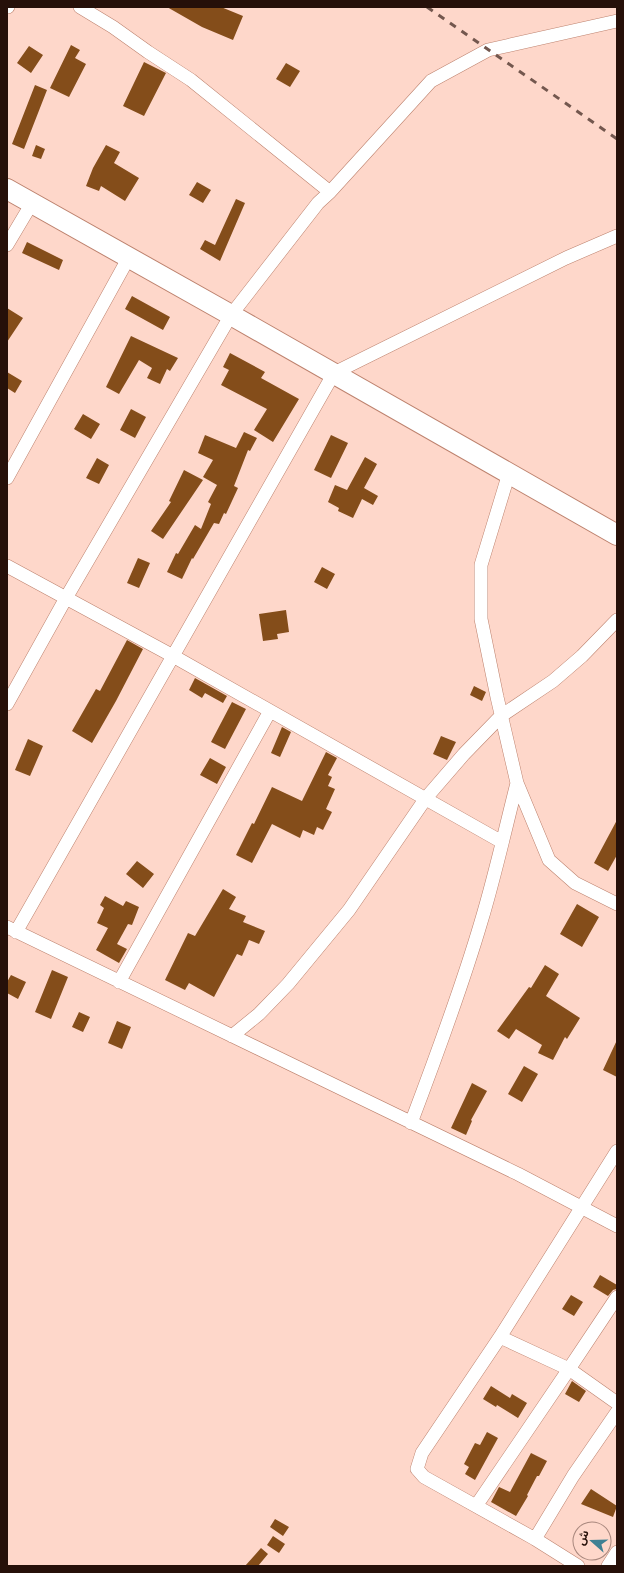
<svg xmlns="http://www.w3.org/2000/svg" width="624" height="1573" viewBox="0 0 624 1573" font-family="'Varela Round','Noto Sans Arabic',sans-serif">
	<rect width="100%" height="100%" fill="#fed7ca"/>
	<path fill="#844d1a" d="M167,7H221L243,16L233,40L202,27Z
		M71,45L80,50L75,58L86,64L69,97L50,88Z
		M29,46L43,55L31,73L17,63Z
		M144,62L166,73L144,116L123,106Z
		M286,63L300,71L290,87L276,79Z
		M35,85L47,90L24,149L12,144Z
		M36,145L45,149L41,159L32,156Z
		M106,145L120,152L114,163L139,178L125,201L101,186L99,191L86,186L93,168Z
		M197,182L211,190L203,203L189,195Z
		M236,199L245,203L220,261L200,249L205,240L215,245Z
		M27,242L63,260L59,270L22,253Z
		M132,296L170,317L163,330L125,309Z
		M7,308L23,318L7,342Z
		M131,336L178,358L170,371L167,369L160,384L147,378L152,368L139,360L119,394L106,387Z
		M230,353L265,372L261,378L299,399L273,442L254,430L267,409L221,385L229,370L223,367Z
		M7,372L22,381L15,393L7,388Z
		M131,409L146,417L135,438L120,430Z
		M83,414L100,424L91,439L74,429Z
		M244,432L257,438L250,451L248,450L234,486L238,488L226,514L224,513L219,524L214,523L193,559L192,558L182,579L167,572L176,553L178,554L195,525L201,529L211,504L208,502L217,485L203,477L213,460L198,453L205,435L236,448Z
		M331,435L348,443L331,478L314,470Z
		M365,457L377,464L364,488L378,496L373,505L362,499L353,518L338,511L339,508L328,502L335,485L347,490Z
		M97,458L109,465L99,484L86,478Z
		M184,470L203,480L163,539L151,531L171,502L169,501Z
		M138,558L150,563L139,588L127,583Z
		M322,567L335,574L327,589L314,582Z
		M286,610L289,632L277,634L278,639L263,641L259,614Z
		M127,640L143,649L116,701L92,743L72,731L96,689L100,691Z
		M195,678L227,696L223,703L205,693L202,698L189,690Z
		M474,686L486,692L482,701L470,695Z
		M232,702L246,709L225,749L211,742Z
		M282,727L291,732L280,757L271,753Z
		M441,736L456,742L447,760L433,754Z
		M28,739L43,746L30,776L15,770Z
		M326,752L337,758L328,775L332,777L328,786L335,789L326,809L332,812L323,830L317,827L314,835L303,830L300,838L272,824L252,863L236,855L252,823L254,824L272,787L302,801Z
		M210,758L226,767L217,784L200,775Z
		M617,820V855L608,871L594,863Z
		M137,861L154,874L143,888L126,874Z
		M223,889L236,897L229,909L246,916L243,922L265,931L259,944L249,940L242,956L237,954L214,997L189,983L185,990L165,980L188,933L195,936Z
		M105,896L123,906L126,901L139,907L132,925L128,924L117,944L127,949L119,963L96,950L108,928L97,923L104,908L100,905Z
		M577,904L599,917L582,947L560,934Z
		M545,965L559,974L546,996L580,1018L567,1039L565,1037L553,1060L538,1053L542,1045L516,1029L509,1039L497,1031L529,987L531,988Z
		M52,970L68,977L51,1019L35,1012Z
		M11,975L26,982L18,999L7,993V982Z
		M79,1012L90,1017L83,1032L72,1027Z
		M117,1021L131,1027L122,1049L108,1043Z
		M617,1040V1077L603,1070Z
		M524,1066L538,1074L522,1102L508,1094Z
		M472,1083L487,1091L471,1120L472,1121L466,1135L451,1128Z
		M600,1275L617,1285L616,1289L613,1290L608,1296L593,1287Z
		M571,1295L583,1302L574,1316L562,1309Z
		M572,1381L586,1391L579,1402L565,1394Z
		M491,1386L510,1398L512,1394L527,1403L518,1418L497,1405L496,1407L483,1399Z
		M487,1432L498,1438L475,1480L465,1474L469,1467L464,1464L475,1443L480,1445Z
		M531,1453L547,1461L539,1476H537L527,1495L528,1496L516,1516L491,1502L499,1487L510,1492Z
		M591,1489L617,1506L613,1517L581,1504Z
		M275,1519L289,1527L283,1536L270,1527Z
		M273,1536L285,1544L279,1553L267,1545Z
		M261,1548L268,1554L258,1566H245Z"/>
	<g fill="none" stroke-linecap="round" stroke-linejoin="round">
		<g stroke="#bd826e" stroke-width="14">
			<path id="minor" d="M7,7H8
				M80,7L113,27L148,52L191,80L330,192
				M7,245L32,203
				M509,473L481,565V619L497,697L517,783L549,860L575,883L617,904
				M7,478L129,257
				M7,566L173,656L502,842
				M7,704L66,598L231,315L318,203L330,192L431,81L488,50L617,21
				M7,927L518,1174L617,1226
				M16,932L334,373L566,258L617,236
				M119,982L270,711
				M232,1036L259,1014L288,984L349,910L426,798L464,754L501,716L553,681L582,656L617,620
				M411,1123C436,1057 461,990 481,922C495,876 505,830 517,783
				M500,1337L569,1369L617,1403
				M476,1506L569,1369L617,1297
				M535,1539L573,1476L617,1412
				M578,1566L535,1539L424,1477L417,1469L422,1453L500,1337L617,1151
				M608,1566L617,1552"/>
		</g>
		<g stroke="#bd826e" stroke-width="22">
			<path id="primary" d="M7,189L231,315L617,535"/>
		</g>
		<use href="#minor" stroke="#fff" stroke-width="13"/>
		<use href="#primary" stroke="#fff" stroke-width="20"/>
		<path stroke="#73574e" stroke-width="3" stroke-dasharray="7 7" stroke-linecap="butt" d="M427,7L617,139"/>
	</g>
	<rect width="624" height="1573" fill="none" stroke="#261009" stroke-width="16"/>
	<g transform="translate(592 1541) rotate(290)"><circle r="19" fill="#fed7ca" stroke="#a8877d"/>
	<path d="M0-3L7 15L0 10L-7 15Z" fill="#3f8093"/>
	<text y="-6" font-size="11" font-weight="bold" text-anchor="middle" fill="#261009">ش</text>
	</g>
</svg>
